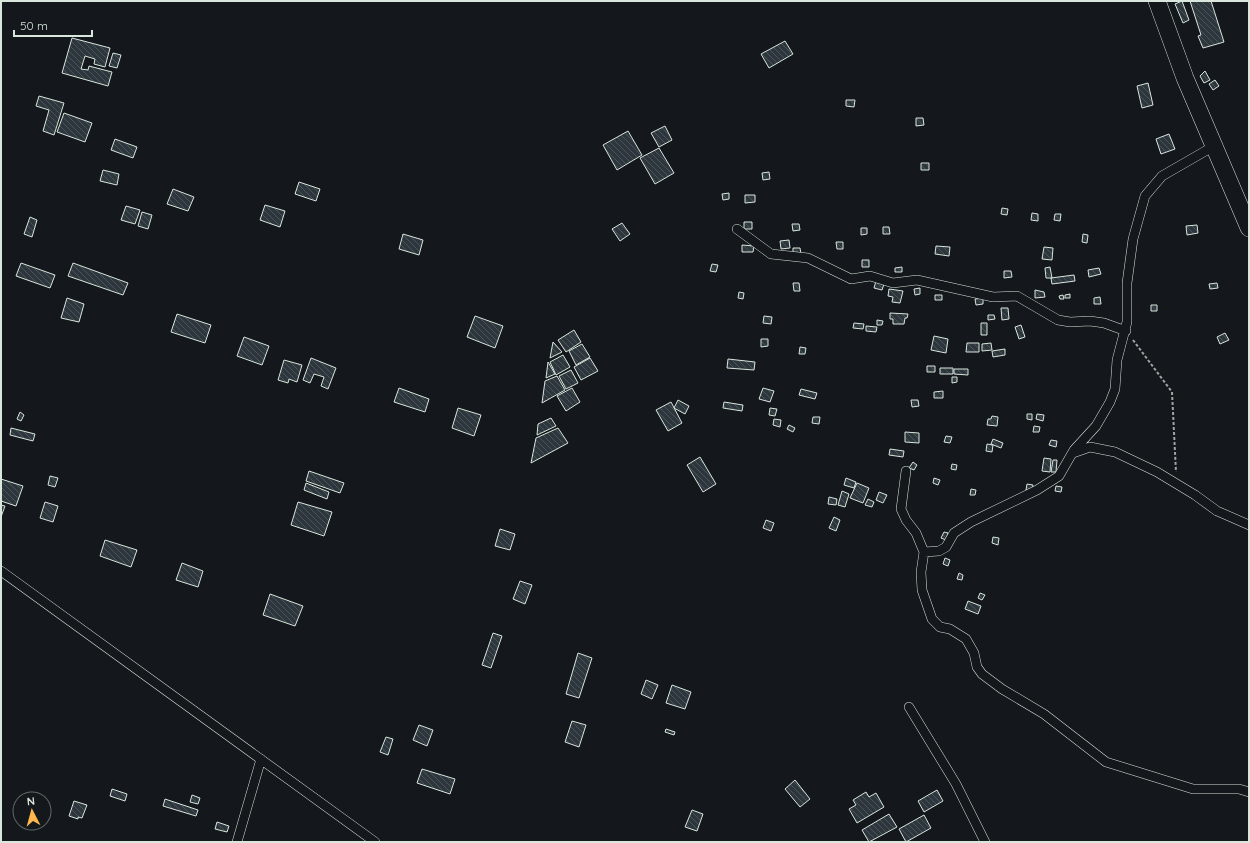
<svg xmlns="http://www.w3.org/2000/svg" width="1250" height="843" viewBox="0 0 1250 843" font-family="Quicksand,sans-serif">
	<defs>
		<pattern id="building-back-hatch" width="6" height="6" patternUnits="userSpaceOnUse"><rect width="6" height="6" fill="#2c363c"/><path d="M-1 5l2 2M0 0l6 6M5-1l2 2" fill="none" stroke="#4a5358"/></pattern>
	</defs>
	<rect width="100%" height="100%" fill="#14181c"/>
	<path fill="url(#building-back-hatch)" stroke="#d8e6dc" d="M1182,1L1189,20L1183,23L1175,4Z
		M1190,1H1211L1224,42L1203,48L1198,36L1201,35Z
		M72,38L110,48L105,67L94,64L95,59L85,56L81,69L88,70L89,66L112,72L108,86L62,73Z
		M785,41L793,54L769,68L761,54Z
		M113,53L121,55L117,68L109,66Z
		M1205,71L1210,80L1204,83L1200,76Z
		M1215,80L1219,86L1213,90L1209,84Z
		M1148,83L1153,105L1142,108L1137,86Z
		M39,96L64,103L54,135L43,131L49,110L36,106Z
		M846,100H855L854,107L846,106Z
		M64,113L92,123L85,142L57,132Z
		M916,118H923L924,125L916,126Z
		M665,126L672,140L659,147L651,133Z
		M628,131L642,155L617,170L603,145Z
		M1169,134L1175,149L1161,154L1156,139Z
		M115,139L137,147L133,158L111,150Z
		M659,148L674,173L655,184L640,158Z
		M921,163H929V170H921Z
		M103,170L119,174L117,185L100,181Z
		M769,172L770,179L763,180L762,173Z
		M299,182L320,189L316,201L295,194Z
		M173,189L194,197L188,211L167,204Z
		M729,193V199L723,200L722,194Z
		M745,195H755V202L745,203Z
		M265,205L285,211L280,227L260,220Z
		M126,206L140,210L135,224L121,220Z
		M1002,208L1008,209L1007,215L1001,214Z
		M142,212L152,215L148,229L138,226Z
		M1032,213L1038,214V221L1031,220Z
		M1055,214H1061L1060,221L1054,220Z
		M30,217L37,220L32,237L24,234Z
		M744,222H752V229H744Z
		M622,223L630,234L620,241L612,229Z
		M792,224H799L800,230L793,231Z
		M1197,225L1198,233L1187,235L1186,226Z
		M883,227H889L890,234H883Z
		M861,228H867V234L861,235Z
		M403,234L423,240L419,255L399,249Z
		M1083,234L1088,235L1087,243L1082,242Z
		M789,240L790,248L781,249L780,241Z
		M836,242H843V249H837Z
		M742,245L754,246L753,252H742Z
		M936,246L950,247L949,256L935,254Z
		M1044,247L1053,248L1052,260L1042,259Z
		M793,248H800L801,254L793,255Z
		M862,260H869V267H862Z
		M21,263L55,275L50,288L16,276Z
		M73,263L128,283L123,295L68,276Z
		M712,264L718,265L716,272L710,271Z
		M902,267V272H895V268Z
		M1050,267L1052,278H1046L1045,268Z
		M1099,268L1101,274L1089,277L1088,270Z
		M1004,271H1011L1012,277L1004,278Z
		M1074,275L1075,281L1052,284L1051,278Z
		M876,281L884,284L882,290L874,288Z
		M793,283H799L800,291H794Z
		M1217,283L1218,288L1210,289L1209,284Z
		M920,288V294L915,295L914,289Z
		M889,289L903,291L900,303L892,302L893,297L888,296Z
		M1035,290L1044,292L1045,297L1035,298Z
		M739,292L744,293L743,299L738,298Z
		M1070,294V298H1065V295Z
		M935,295H942V300H935Z
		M1063,295L1064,299H1060L1059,296Z
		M1100,297L1101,304H1094V298Z
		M67,298L84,304L79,322L61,318Z
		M983,298V304L976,305L975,299Z
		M1151,305H1157V311H1151Z
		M1001,308H1008L1009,319L1002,320Z
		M890,313L908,314L907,318H905L904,324H893V319H890Z
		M177,314L211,325L205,343L171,332Z
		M988,315H994L995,319L988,320Z
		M475,316L503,326L495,348L467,337Z
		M764,316L772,317L771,324L763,323Z
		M877,320L883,321L882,325H877Z
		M854,323L864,324L863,329L853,328Z
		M981,323H987V335H981Z
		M1021,325L1025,337L1019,339L1015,327Z
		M866,326L877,327L876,332L866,331Z
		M574,330L581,342L566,352L558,340Z
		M1225,333L1229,340L1220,344L1217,337Z
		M934,336L948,339L946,353L931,350Z
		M244,337L269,346L262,365L237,356Z
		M761,339H768V346L761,347Z
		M553,342L562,352L550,358Z
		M967,343H979V352H966Z
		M991,343L992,350L982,351V344Z
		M582,344L590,357L576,365L569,351Z
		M800,347L806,348L805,354H799Z
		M1005,349V355L993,357L992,351Z
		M563,355L570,367L556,375L550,362Z
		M311,358L336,368L328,389L321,386L324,377L314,374L310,383L303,380Z
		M590,358L598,371L581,380L574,367Z
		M728,359L755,362L754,370L727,368Z
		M284,360L302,365L297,382L289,379L288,383L278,380Z
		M548,362L555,374L546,378Z
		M927,366H935V372H927Z
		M940,368H953V374H940Z
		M954,369H968V375L954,374Z
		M571,370L578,383L566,389L559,376Z
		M557,376L565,390L542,403L545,381Z
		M952,377H957V382L952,383Z
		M399,388L429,399L425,412L394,402Z
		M572,388L580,402L566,411L557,396Z
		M763,388L774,391L770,402L759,399Z
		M801,389L817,393L815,399L799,395Z
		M943,391V398H934V392Z
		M678,400L689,406L685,414L674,408Z
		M911,400H918L919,406L912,407Z
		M671,402L682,423L668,431L656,410Z
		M724,402L743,405L742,411L723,408Z
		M458,408L481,415L474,436L452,428Z
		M770,408L777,409L775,416L769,415Z
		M20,412L24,415L21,421L17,419Z
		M1027,414H1032V420L1027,419Z
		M1037,414L1044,415L1043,421L1036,419Z
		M992,416L998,417L997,426L987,425L988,419H991Z
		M813,417H820L819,424L812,423Z
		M551,418L556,426L537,435L538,424Z
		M774,419L781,420L780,427L773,425Z
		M789,425L795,428L793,432L787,429Z
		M1034,426L1040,427L1039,432H1033Z
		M11,428L35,434L33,441L10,435Z
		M558,428L568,443L531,463L536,438Z
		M905,432L919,433V443L905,442Z
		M946,436L952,437L950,443L944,442Z
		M993,439L1003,443L1001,448L991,444Z
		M1051,440L1057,441L1056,447L1049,445Z
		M987,444L993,445L992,452L986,451Z
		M890,449L904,451L903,457L889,455Z
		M700,457L716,484L703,492L687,465Z
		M1044,458L1051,459L1050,472L1042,471Z
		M1053,460H1057L1056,472H1051Z
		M913,462L917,465L914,470L909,468Z
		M952,464L957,465L956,470L951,469Z
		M309,471L344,483L340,493L306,481Z
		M50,476L58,478L55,487L48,485Z
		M846,478L856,482L854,488L844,485Z
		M934,478L940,480L938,485L933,483Z
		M1,479L23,486L16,506L1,501Z
		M306,483L329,492L327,499L304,490Z
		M857,483L869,488L863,503L850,498Z
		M1027,484L1033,485L1032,491L1026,490Z
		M1056,486L1062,487L1061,492L1055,491Z
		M971,489L976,490L975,495H970Z
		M842,491L849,494L845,507L838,505Z
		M879,492L887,495L883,503L876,500Z
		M829,497L837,499L836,505L828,504Z
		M868,499L874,502L872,507L865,505Z
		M45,502L58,506L53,522L40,518Z
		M298,502L332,512L324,536L291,525Z
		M1,505L5,506L1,517Z
		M834,517L840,520L836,531L829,528Z
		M766,520L774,523L771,531L763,528Z
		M500,529L515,534L510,550L495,546Z
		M944,532L948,533L946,540L941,538Z
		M993,537L999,538L998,545L992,543Z
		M105,540L137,550L131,567L100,556Z
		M945,558L950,560L948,566L943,564Z
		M182,563L203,571L198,587L176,580Z
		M959,573L963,575L962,580L957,579Z
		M520,581L532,585L525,604L513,599Z
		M980,593L985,595L982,600L978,598Z
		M270,594L303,606L295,626L263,615Z
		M968,601L981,606L978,614L965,609Z
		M493,633L502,636L491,668L482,665Z
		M578,653L592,658L579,698L566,694Z
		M646,680L658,685L652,699L641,694Z
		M672,685L691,692L685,709L666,703Z
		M572,721L586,725L579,747L565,742Z
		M419,725L433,730L427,746L413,740Z
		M666,729L675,732L674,735L665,732Z
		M386,737L393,739L388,755L380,752Z
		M422,769L455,779L450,794L417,783Z
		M795,780L810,799L800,807L785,789Z
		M112,789L127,794L125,801L110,796Z
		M937,790L943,801L924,812L918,801Z
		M866,792L869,797L876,793L884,807L857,823L849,809L856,805L853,800Z
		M192,795L200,798L198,804L190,802Z
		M165,799L198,810L196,816L163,806Z
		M74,801L87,805L82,818L78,817V819L69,816Z
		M692,810L703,814L697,831L685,827Z
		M889,814L897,827L869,842L862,830Z
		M924,815L931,828L906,842L899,829Z
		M217,822L229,826L227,832L215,829Z"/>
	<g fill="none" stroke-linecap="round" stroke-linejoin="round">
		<g stroke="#d8e6dc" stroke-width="10">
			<path id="street" d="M737,229L771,254L808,258L851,279L870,276L893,283L917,280L993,297L1017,296L1058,320L1070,322L1090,321L1104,323L1126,331
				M1073,453L1090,447L1115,452L1157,472L1195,495L1217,511L1249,525
				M906,471L901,509L906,520L916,533L924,552L921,572L922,590L932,619L940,627L950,629L966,639L974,653L977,667L982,674L1002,689L1044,714L1106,762L1193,789H1239L1249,792
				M924,552L939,551L946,547L954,533L971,522L1037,490L1059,476L1074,450L1096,426L1110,402L1115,389L1117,360L1127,322V283L1133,239L1145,196L1162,176L1214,146
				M1,571L375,842
				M909,707L956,784L985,842
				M237,842L261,759"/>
		</g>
		<g stroke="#d8e6dc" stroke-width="18">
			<path id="highway" d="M1157,1L1185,78L1249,228"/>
		</g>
		<path stroke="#9da8a2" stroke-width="2" stroke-dasharray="3 2" stroke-linecap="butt" d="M1133,340L1172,392L1176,472"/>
		<use href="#street" stroke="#14181c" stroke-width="9"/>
		<use href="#highway" stroke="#14181c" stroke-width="17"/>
	</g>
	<rect width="1250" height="843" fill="none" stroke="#d8e6dc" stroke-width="4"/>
	<g transform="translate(32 811) rotate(354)"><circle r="19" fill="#14181c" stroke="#626a69"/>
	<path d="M0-3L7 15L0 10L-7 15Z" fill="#ffb74d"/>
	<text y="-6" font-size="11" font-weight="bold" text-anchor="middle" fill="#d8e6dc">N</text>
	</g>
	<path d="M14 30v6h78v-6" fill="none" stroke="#d8e6dc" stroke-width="2"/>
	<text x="20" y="30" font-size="12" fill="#d8e6dc" stroke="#14181c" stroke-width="3" paint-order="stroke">50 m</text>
</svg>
